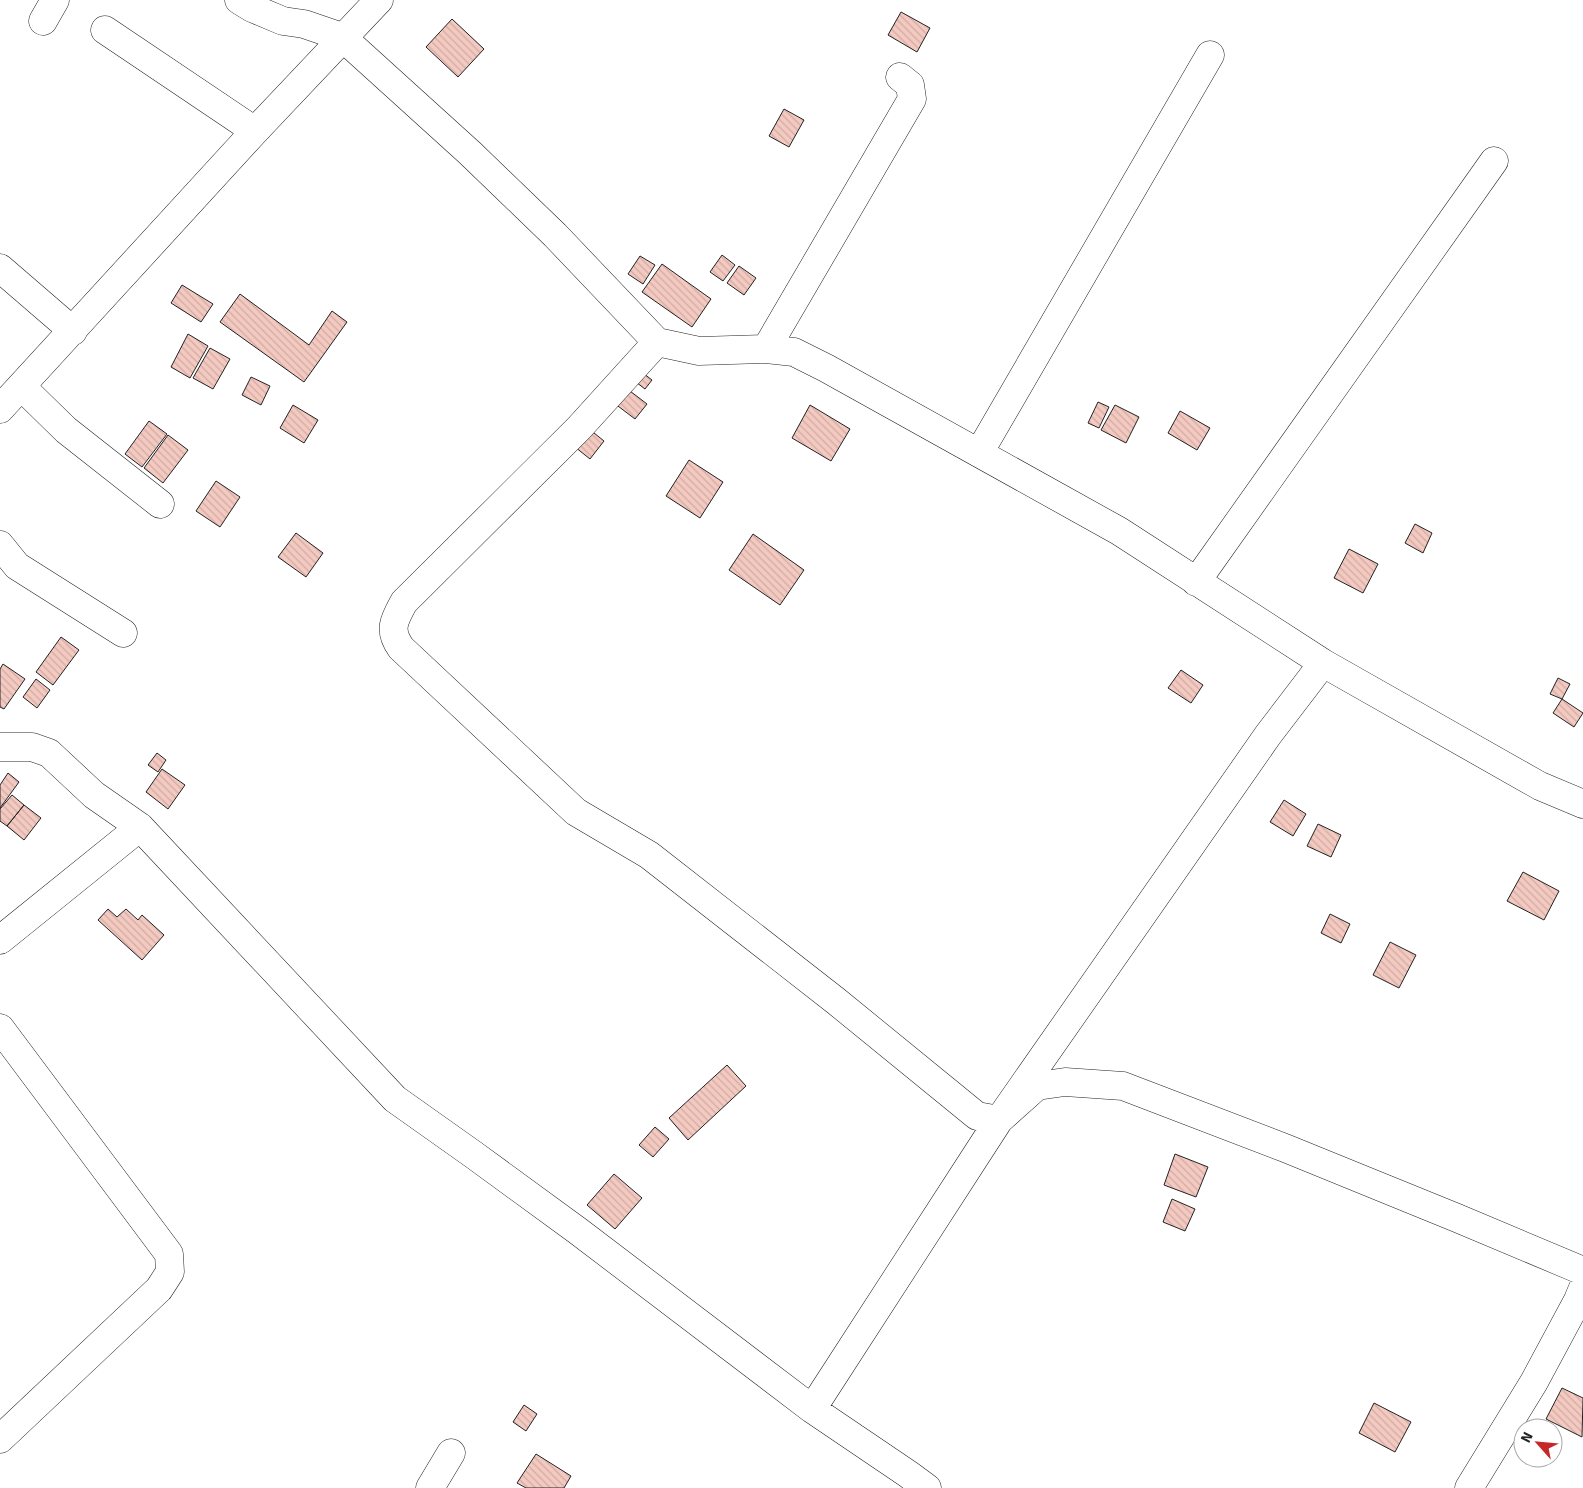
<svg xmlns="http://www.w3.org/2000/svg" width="1583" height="1488" viewBox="0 0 1583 1488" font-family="Signika,sans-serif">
	<defs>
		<pattern id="building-back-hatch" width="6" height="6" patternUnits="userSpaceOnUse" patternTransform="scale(1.25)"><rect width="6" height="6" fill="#f3c9c0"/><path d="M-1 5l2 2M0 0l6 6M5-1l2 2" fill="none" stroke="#d0aca5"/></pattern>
	</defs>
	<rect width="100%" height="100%" fill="#fff"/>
	<path fill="url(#building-back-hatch)" stroke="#222" d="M901,12L930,28L917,52L888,35Z
		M452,19L484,49L458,77L426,47Z
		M784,109L804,120L789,147L769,136Z
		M722,255L735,265L723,281L710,272Z
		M640,256L655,265L643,284L628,274Z
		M662,264L711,299L692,327L642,292Z
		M739,266L756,278L744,295L727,283Z
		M182,285L213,304L201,322L171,303Z
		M240,294L309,345L332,311L347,322L304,382L220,322Z
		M188,334L208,346L190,378L171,367Z
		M210,348L230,359L213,389L193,378Z
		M639,370L652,380L645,389L632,379Z
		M251,377L270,386L261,405L242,395Z
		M626,388L647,404L635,419L614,403Z
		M1098,402L1109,407L1099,428L1088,423Z
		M293,405L318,420L304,443L280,428Z
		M810,405L850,429L831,461L792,438Z
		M1115,405L1139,417L1126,443L1101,430Z
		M1180,411L1210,428L1197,450L1168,433Z
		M149,421L167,434L142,467L125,454Z
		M589,429L604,441L590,459L575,447Z
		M168,435L188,450L163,483L144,468Z
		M689,460L723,482L700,518L666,496Z
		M216,481L240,497L220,527L196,511Z
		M1415,524L1432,533L1423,553L1405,543Z
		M296,533L323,553L306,577L278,557Z
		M753,534L804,570L780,605L729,570Z
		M1349,549L1378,564L1363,593L1334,578Z
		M61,637L79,650L53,685L36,672Z
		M3,664L25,679L4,709L0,707V669Z
		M1181,670L1203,685L1191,703L1168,688Z
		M1558,678L1570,684L1562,699L1550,694Z
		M36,679L50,690L37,708L23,697Z
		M1562,699L1583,713L1574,727L1553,713Z
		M157,753L166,760L158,772L148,765Z
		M162,769L185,785L168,809L146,792Z
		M8,773L19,782L0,808V785Z
		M12,795L24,805L7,826L0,821V809Z
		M1284,800L1306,814L1293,836L1270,822Z
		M24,805L41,818L24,840L7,826Z
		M1318,824L1341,835L1331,857L1307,846Z
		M1523,872L1559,891L1544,920L1507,901Z
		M108,909L117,917L126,909L138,920L142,915L164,935L142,960L98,920Z
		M1330,914L1350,924L1341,943L1321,933Z
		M1390,942L1416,955L1399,988L1373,975Z
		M727,1065L746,1086L688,1140L669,1118Z
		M655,1127L669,1139L653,1157L639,1145Z
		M1175,1154L1208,1167L1196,1197L1164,1185Z
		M614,1174L642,1198L615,1229L587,1205Z
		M1172,1199L1195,1209L1185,1231L1163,1222Z
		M1562,1388L1583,1398L1582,1437L1546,1419Z
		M1374,1403L1411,1422L1395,1452L1359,1433Z
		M524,1405L537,1414L526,1431L513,1422Z
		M536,1454L571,1476L564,1488H526L517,1483Z"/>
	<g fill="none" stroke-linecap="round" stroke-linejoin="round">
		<g stroke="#222" stroke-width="29">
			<path id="minor" d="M239,0L252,8L283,21L304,24L342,37L470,153L555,235L657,342L699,351L766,349L794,352L826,368L1119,531L1323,663L1540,786L1583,804
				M43,21L55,0
				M105,30L255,131
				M0,268L73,331
				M657,342L579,428L404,602C394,620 388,630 401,648L576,812L649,855L836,1001L977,1116L999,1120L1037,1086L1065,1082L1123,1086L1285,1148L1457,1218L1583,1271
				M766,349L912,99L910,85L900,77
				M22,387L66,430L160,504
				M0,409L255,131L379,0
				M979,453L1210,55
				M0,545L17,566L123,633
				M1196,582L1494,161
				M0,747H32L49,753L94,795L140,827L395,1099L474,1155L578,1231L812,1409L908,1474L927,1488
				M0,940L140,827
				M0,1028L169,1254L170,1272L159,1289L0,1439
				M812,1409L999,1120L1268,735L1323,663
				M430,1488L451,1453
				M1469,1488L1534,1382L1578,1300L1583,1288"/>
		</g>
		<use href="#minor" stroke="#fff" stroke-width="28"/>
	</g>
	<g transform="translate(1538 1443) rotate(297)"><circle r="24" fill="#ffffff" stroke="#a7a7a7"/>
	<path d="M0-4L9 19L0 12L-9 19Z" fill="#c62828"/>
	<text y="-8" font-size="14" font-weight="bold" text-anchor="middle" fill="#222222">N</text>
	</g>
</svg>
